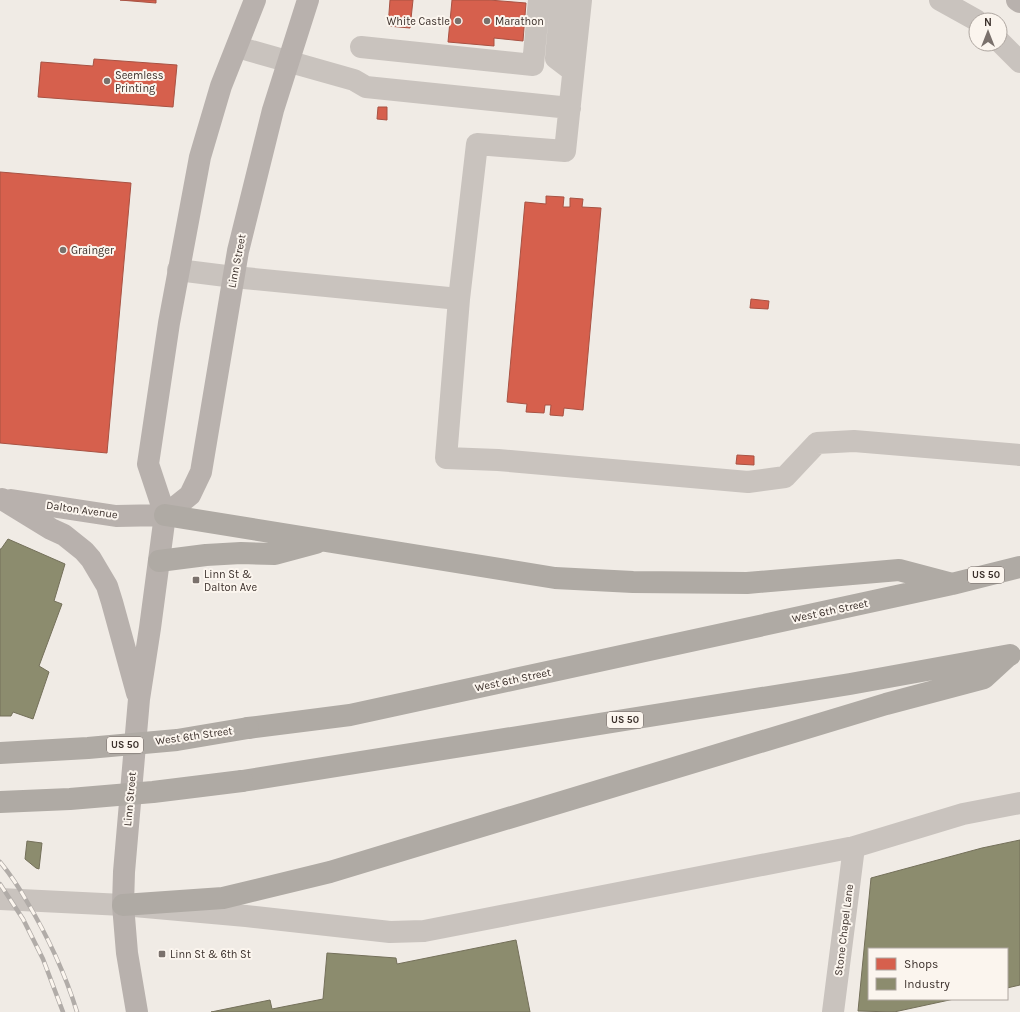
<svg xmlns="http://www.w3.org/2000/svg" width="1020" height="1012" viewBox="0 0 1020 1012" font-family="Karla,sans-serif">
	<rect width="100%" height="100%" fill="#f0ebe5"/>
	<path fill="#d6604d" stroke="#a85243" d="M120,0H156V3Z
		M390,0H413L410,28L388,26Z
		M452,0H489L526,3L523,41L494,38V46L448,42Z
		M94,59L177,65L173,107L38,97L41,62L93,66Z
		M378,107H387V120L377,119Z
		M0,172L131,183L107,453L0,443Z
		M546,196L564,197L563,207H570V198L583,199L582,207L601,208L583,410L564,408L563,416L550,415L551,405H545L544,413L526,412L527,404L507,402L525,202L546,204Z
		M751,299L769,301L768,309L750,308Z
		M737,455L754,456V465L736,464Z"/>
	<path fill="#8c8c6e" stroke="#74705a" d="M8,539L65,564L54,601L62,604L39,666L49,672L33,719L13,712L11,716H0V549H1Z
		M1020,840V985L1007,988V949H869V999H954L894,1012L858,1011L871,878L982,848Z
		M27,841L42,843L39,869L36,868L25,859Z
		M516,940L530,1012H211L270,1000L272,1009L323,999L327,953L396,958L397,964Z"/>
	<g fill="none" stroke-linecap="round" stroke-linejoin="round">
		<path stroke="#c9c3be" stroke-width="22" d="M561,0L556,58L573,71
			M581,0L565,151L477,144L459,299L446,458L498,460L748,482L785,477L817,443L854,441L1020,455
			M940,0L976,20
			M1000,42L1020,62
			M237,47L354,80L366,87L570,108
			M361,47L533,65L539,0
			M178,270L234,277L459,299
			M0,899L123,905L246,916L390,932L424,931L854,847L963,814L1020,803
			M833,1012L854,847"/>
		<path stroke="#b8b1ad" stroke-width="22" d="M1017,0L1020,2
			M2,499L51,529L64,535L84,551L91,559L107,586L112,602L137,693
			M11,500L116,516L165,515
			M165,515L190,495L201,472L238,251L273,110L308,0
			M137,1012L127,953L123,905L124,872L139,699L150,628L165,515L148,464L169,323L200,157L221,86L255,0"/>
		<path stroke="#afaaa4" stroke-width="22" d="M165,515L555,578L633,582L747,583L899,570L952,584
			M159,561L206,555L241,553L275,554L316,543
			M248,728L350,715L952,584L1020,567
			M242,781L850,684L1010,655
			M123,905L223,898L330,872L886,704L984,678L1008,656"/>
		<g stroke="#b1aca8" stroke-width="4.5">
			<path id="rail" d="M0,862C10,874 18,886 26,900C47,935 65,973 77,1012
				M0,884L23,919L43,959L63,1012"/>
		</g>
		<use href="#rail" stroke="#fbf5ee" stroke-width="3" stroke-dasharray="9" stroke-linecap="butt"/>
		<path stroke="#afaaa4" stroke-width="22" d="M0,753L88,748L177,740L248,728
			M0,802L70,799L153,792L242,781"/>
	</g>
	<g fill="#7a716c" stroke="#fbf5ee" stroke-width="1.5">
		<circle cx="458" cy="21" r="4"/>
		<circle cx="487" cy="21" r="4"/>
		<circle cx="107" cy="81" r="4"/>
		<circle cx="63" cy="250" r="4"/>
		<rect x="192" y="576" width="8" height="8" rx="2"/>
		<rect x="158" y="950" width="8" height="8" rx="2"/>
	</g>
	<g text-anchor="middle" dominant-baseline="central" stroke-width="4" stroke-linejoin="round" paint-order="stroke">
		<g fill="#fbf5ee" stroke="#756b66" stroke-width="1">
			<rect x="968" y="567" width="36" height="16" rx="3"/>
			<rect x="607" y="712" width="36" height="16" rx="3"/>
			<rect x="107" y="737" width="36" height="16" rx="3"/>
		</g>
		<g font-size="10" font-weight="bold" fill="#3b302b">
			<text x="986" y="575">US 50</text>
			<text x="625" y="720">US 50</text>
			<text x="125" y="745">US 50</text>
		</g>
		<g font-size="11" fill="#3b302b" stroke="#fbf5ee" text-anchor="start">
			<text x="450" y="21" text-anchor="end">White Castle</text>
			<text x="495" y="21">Marathon</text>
			<text x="115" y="75">Seemless<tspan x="115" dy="13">Printing</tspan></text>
			<text x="71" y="250">Grainger</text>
			<text x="204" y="574">Linn St &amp;<tspan x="204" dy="13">Dalton Ave</tspan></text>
			<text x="170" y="954">Linn St &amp; 6th St</text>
		</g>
		<g font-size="11" fill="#3b302b" stroke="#fbf5ee">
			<text transform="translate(237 261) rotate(-79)">Linn Street</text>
			<text transform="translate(82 510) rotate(8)">Dalton Avenue</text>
			<text transform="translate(830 611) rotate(-12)">West 6th Street</text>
			<text transform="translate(513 680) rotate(-12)">West 6th Street</text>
			<text transform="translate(194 736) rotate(-8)">West 6th Street</text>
			<text transform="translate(130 799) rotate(-85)">Linn Street</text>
			<text transform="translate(844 930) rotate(-83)">Stone Chapel Lane</text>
		</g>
	</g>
	<rect x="868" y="948" width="140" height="52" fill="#fbf5ee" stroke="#aea6a0"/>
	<rect x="876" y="958" width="20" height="12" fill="#d6604d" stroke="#aea6a0"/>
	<text x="904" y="968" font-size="12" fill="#3b302b">Shops</text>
	<rect x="876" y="978" width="20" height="12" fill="#8c8c6e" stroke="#aea6a0"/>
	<text x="904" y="988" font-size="12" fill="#3b302b">Industry</text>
	<g transform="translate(988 32)"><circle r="19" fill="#fbf5ee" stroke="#aea6a0"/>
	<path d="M0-3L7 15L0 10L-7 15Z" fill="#7a716c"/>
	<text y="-6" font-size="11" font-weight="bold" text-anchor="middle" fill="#3b302b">N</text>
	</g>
</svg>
